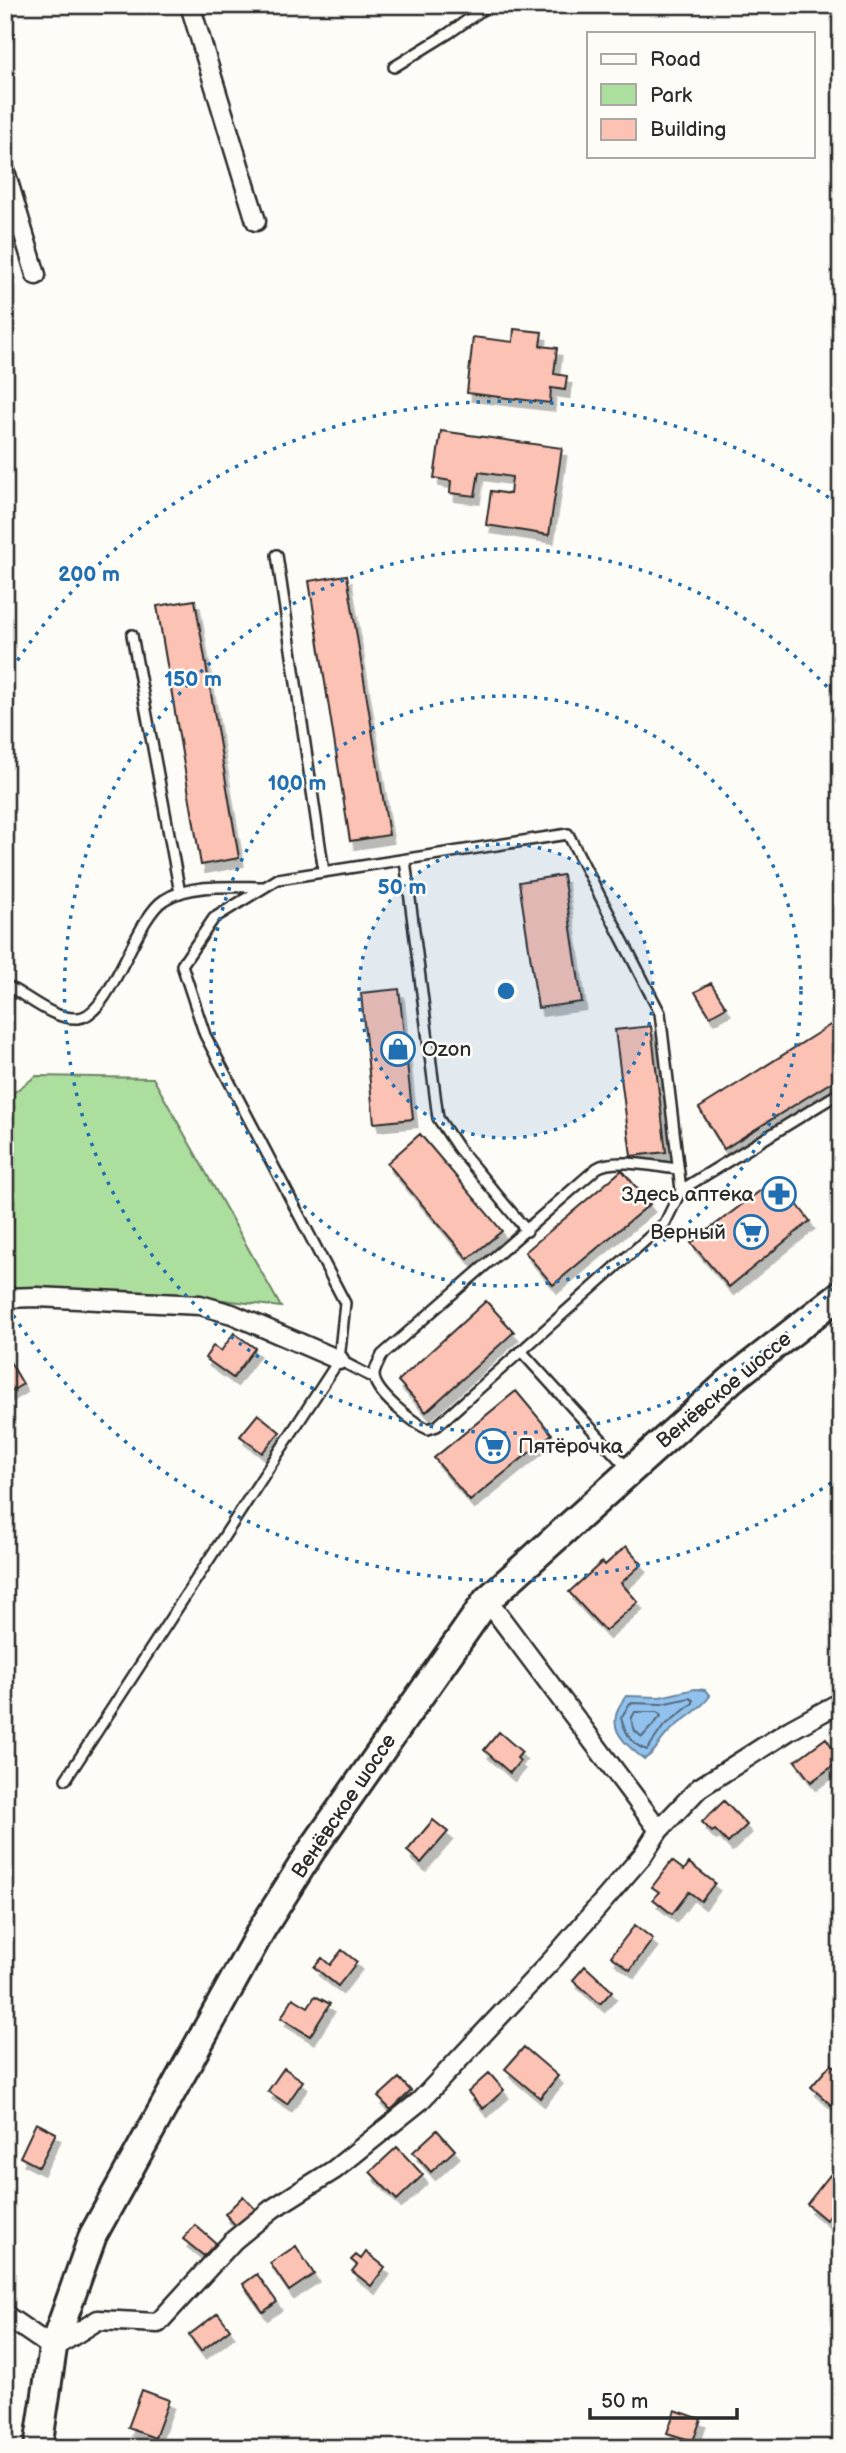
<svg xmlns="http://www.w3.org/2000/svg" width="846" height="2453" viewBox="0 0 846 2453" font-family="'Balsamiq Sans',sans-serif">
	<defs>
		<filter id="shadow"><feDropShadow dx="4.5" dy="8" stdDeviation="0" flood-color="#0004"/></filter>
	</defs>
	<rect width="100%" height="100%" fill="#fdfcf7"/>
	<filter id="ink" filterUnits="userSpaceOnUse"><feTurbulence type="fractalNoise" baseFrequency=".0143" numOctaves="2"/><feDisplacementMap in="SourceGraphic" scale="14" xChannelSelector="R" yChannelSelector="G"/><feConvolveMatrix kernelMatrix="1 2 1 2 8 2 1 2 1" color-interpolation-filters="sRGB"/></filter>
	<g filter="url(#ink)">
		<path fill="#acde9e" stroke="#6c8464" stroke-width="2" d="M36,1076L153,1078L281,1307L207,1298L5,1292V1099Z"/>
		<path fill="#91c2ed" stroke="#68869f" stroke-width="2" d="M695,1689L705,1690L710,1696C699,1712 680,1720 667,1734C658,1743 655,1754 644,1759C619,1740 604,1724 626,1696L660,1697Z"/>
		<g fill="none" stroke-linecap="round" stroke-linejoin="round">
			<path stroke="#546779" stroke-width="2" d="M690,1698L693,1700V1703L663,1727L647,1750C633,1746 625,1732 621,1718L630,1703L661,1704Z
				M635,1712H658L661,1716L642,1737L635,1731L631,1719Z"/>
		</g>
		<path fill="#fcc2b3" stroke="#2b2b2b" stroke-width="2" filter="url(#shadow)" d="M514,329L542,332L540,346L557,348L554,374L567,376L565,390L551,388L550,403L467,393L473,337L513,342Z
			M441,431L562,448L549,535L486,525L491,491L510,494L512,477L479,472L475,496L450,493L451,481L434,478Z
			M347,575L389,835L350,841L309,581Z
			M195,600L239,858L201,865L157,606Z
			M563,875L582,1002L538,1008L519,882Z
			M711,983L726,1007L710,1016L695,992Z
			M399,989L413,1119L374,1123L361,993Z
			M835,1022L841,1031V1076L724,1149L699,1108Z
			M651,1026L666,1152L631,1156L615,1030Z
			M420,1134L502,1231L468,1259L387,1163Z
			M622,1170L650,1204L553,1285L525,1252Z
			M777,1178L810,1221L729,1287L691,1243Z
			M486,1301L514,1332L426,1412L398,1381Z
			M234,1333L255,1348L233,1378L205,1358L213,1346L221,1351Z
			M10,1362L23,1384L5,1395V1365Z
			M516,1391L552,1434L470,1501L434,1458Z
			M258,1414L280,1432L262,1453L240,1436Z
			M626,1546L642,1564L621,1583L638,1602L605,1631L569,1592L602,1562L605,1565Z
			M499,1732L522,1752L517,1758L520,1761L510,1773L484,1750Z
			M826,1738L841,1760L811,1782L795,1761Z
			M724,1801L747,1825L728,1843L715,1830L712,1832L702,1822Z
			M433,1820L448,1832L421,1863L407,1851Z
			M672,1861L684,1870L689,1863L715,1883L701,1901L689,1892L672,1914L653,1899L659,1892L652,1887Z
			M635,1925L653,1939L630,1970L611,1956Z
			M342,1950L357,1962L338,1986L314,1967L322,1958L330,1965Z
			M585,1966L612,1991L600,2004L573,1980Z
			M315,1996L330,2004L310,2036L281,2018L293,1998L308,2007Z
			M524,2047L558,2076L540,2098L505,2069Z
			M831,2064L841,2072V2093L831,2105L811,2087Z
			M284,2068L303,2081L287,2104L268,2091Z
			M489,2073L504,2090L483,2109L468,2092Z
			M399,2078L411,2091L391,2110L378,2097Z
			M36,2123L56,2133L39,2167L20,2157Z
			M437,2130L455,2150L431,2172L413,2152Z
			M397,2147L423,2175L397,2200L370,2172Z
			M830,2175L841,2184V2202L826,2220L807,2204Z
			M243,2196L256,2210L238,2228L225,2214Z
			M195,2225L216,2243L204,2256L183,2239Z
			M296,2246L314,2274L289,2291L270,2263Z
			M366,2252L385,2267L371,2286L352,2271L357,2265L351,2260L356,2255L361,2259Z
			M257,2274L277,2302L263,2312L243,2284Z
			M218,2313L230,2329L201,2351L189,2335Z
			M142,2390L169,2400L155,2438L128,2428Z
			M675,2410L701,2419L693,2441L667,2433Z"/>
		<g fill="none" stroke-linecap="round" stroke-linejoin="round">
			<g stroke="#2b2b2b" stroke-width="14">
				<path id="lane" d="M394,67L449,33L489,5
					M277,555L324,872
					M132,635L180,893
					M405,860L438,1118L458,1148L527,1231
					M5,985C27,995 52,1020 78,1018C111,1016 135,918 164,900C190,883 235,887 264,887
					M678,1169C658,1167 613,1157 597,1168L382,1355C379,1362 374,1369 374,1376C375,1393 413,1423 428,1429L437,1426L665,1223L681,1190
					M521,1351L629,1470
					M339,1360L374,1378
					M66,1779L339,1360L345,1303L205,1035L182,965L214,918L278,879L568,834L660,1013L681,1190L841,1092"/>
			</g>
			<g stroke="#2b2b2b" stroke-width="23">
				<path id="street" d="M190,5L256,221
					M5,171L36,275
					M5,1298L37,1297L200,1305L232,1314L339,1360
					M487,1600L659,1830
					M5,2315L53,2348L98,2320L158,2323L234,2240L272,2209L334,2170L420,2101L553,1959L643,1855L659,1830L699,1788L790,1730L841,1702"/>
			</g>
			<g stroke="#2b2b2b" stroke-width="32">
				<path id="primary" d="M38,2448L53,2348L93,2235L262,1929L311,1851L487,1600L731,1380L841,1294"/>
			</g>
			<use href="#lane" stroke="#fdfcf7" stroke-width="9"/>
			<use href="#street" stroke="#fdfcf7" stroke-width="18"/>
			<use href="#primary" stroke="#fdfcf7" stroke-width="26"/>
		</g>
	</g>
	<circle cx="506" cy="991" r="147" fill="#1f6fb2" fill-opacity=".12"/>
	<g fill="none" stroke="#1f6fb2" stroke-width="3.5" stroke-dasharray="3.5 7">
		<circle cx="506" cy="991" r="147"/>
		<circle cx="506" cy="991" r="295"/>
		<path d="M840 1281A442 442 0 1 1 840 701"/>
		<path d="M840 1477A590 590 0 0 1 6 1304M6 678A590 590 0 0 1 840 505"/>
	</g>
	<defs>
		<g id="shop-ring" transform="scale(1.75)"><circle r="9.5" fill="#fdfcf7" stroke="#1f6fb2" stroke-width="1.5"/><path d="M-5-2.5h2.3a2.7 3.5 0 0 1 5.4 0H5L5.5 6h-11ZM-1.5-2.5h3a1.5 2.3 0 0 0-3 0Z" fill="#1f6fb2"/></g>
		<g id="pharmacy-ring" transform="scale(1.75)"><circle r="9.5" fill="#fdfcf7" stroke="#1f6fb2" stroke-width="1.5"/><path d="M-2-6h4v4h4v4h-4v4h-4v-4h-4v-4h4Z" fill="#1f6fb2"/></g>
		<g id="supermarket-ring" transform="scale(1.75)"><circle r="9.5" fill="#fdfcf7" stroke="#1f6fb2" stroke-width="1.5"/><path d="M-6-5.5h2.5l.6 2H6L4.5 2H-2.5L-4.4-4H-6ZM-1.5 3.2a1.3 1.3 0 1 0 .1 0ZM3 3.2a1.3 1.3 0 1 0 .1 0Z" fill="#1f6fb2"/></g>
	</defs>
	<g fill-rule="evenodd">
		<use href="#shop-ring" x="398" y="1049"/>
		<use href="#pharmacy-ring" x="779" y="1194"/>
		<use href="#supermarket-ring" x="751" y="1232"/>
		<use href="#supermarket-ring" x="493" y="1446"/>
	</g>
	<g text-anchor="middle" dominant-baseline="central" stroke-width="5" stroke-linejoin="round" paint-order="stroke">
		<g font-size="21" fill="#2b2b2b" stroke="#fdfcf7" text-anchor="start">
			<text x="422" y="1049">Ozon</text>
			<text x="754" y="1194" text-anchor="end">Здесь аптека</text>
			<text x="726" y="1232" text-anchor="end">Верный</text>
			<text x="518" y="1446">Пятёрочка</text>
		</g>
		<g font-size="21" fill="#2b2b2b" stroke="#fdfcf7">
			<text transform="translate(724 1390) rotate(-40)">Венёвское шоссе</text>
			<text transform="translate(344 1806) rotate(-56)">Венёвское шоссе</text>
		</g>
	</g>
	<circle cx="506" cy="991" r="10" fill="#1f6fb2" stroke="#fdfcf7" stroke-width="3.5"/>
	<g font-size="21" text-anchor="middle" font-weight="bold" fill="#1f6fb2" stroke="#fdfcf7" stroke-width="5" stroke-linejoin="round" paint-order="stroke">
		<text x="89" y="581">200 m</text>
		<text x="193" y="686">150 m</text>
		<text x="297" y="790">100 m</text>
		<text x="402" y="894">50 m</text>
	</g>
	<rect width="846" height="2453" fill="none" stroke="#fdfcf7" stroke-width="28"/>
	<rect x="14" y="14" width="818" height="2425" fill="none" stroke="#2b2b2b" stroke-width="2.5" filter="url(#ink)"/>
	<rect x="587" y="32" width="228" height="126" fill="#fdfcf7" stroke="#a9a8a5" stroke-width="2"/>
	<rect x="601" y="54" width="35" height="10" fill="#fdfcf7" stroke="#a9a8a5" stroke-width="2"/>
	<text x="650" y="66" font-size="21" fill="#2b2b2b">Road</text>
	<rect x="601" y="84" width="35" height="21" fill="#acde9e" stroke="#a9a8a5" stroke-width="2"/>
	<text x="650" y="102" font-size="21" fill="#2b2b2b">Park</text>
	<rect x="601" y="119" width="35" height="21" fill="#fcc2b3" stroke="#a9a8a5" stroke-width="2"/>
	<text x="650" y="136" font-size="21" fill="#2b2b2b">Building</text>
	<path d="M590 2408v10h147v-10" fill="none" stroke="#2b2b2b" stroke-width="3.5"/>
	<text x="601" y="2408" font-size="21" fill="#2b2b2b" stroke="#fdfcf7" stroke-width="5" paint-order="stroke">50 m</text>
</svg>
